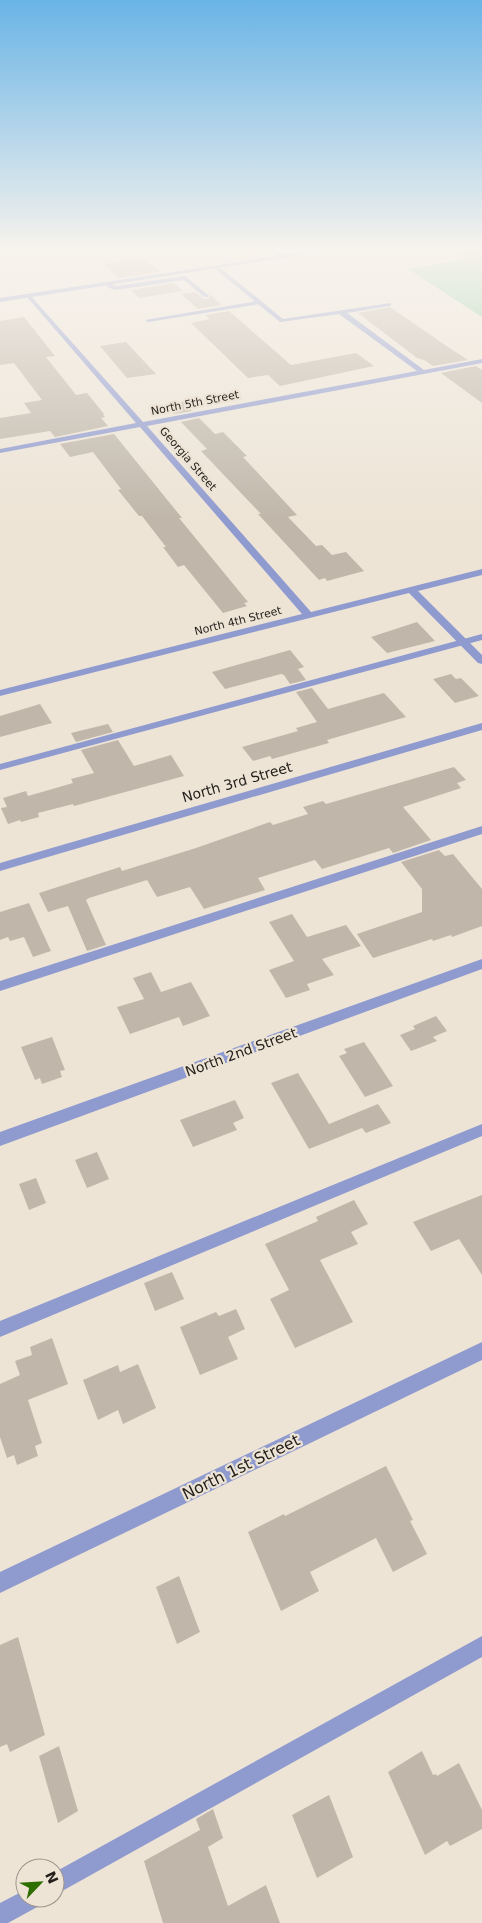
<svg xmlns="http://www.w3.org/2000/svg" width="482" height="1923" viewBox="0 0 482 1923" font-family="'DejaVu Sans',sans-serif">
	<rect width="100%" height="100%" fill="#ede4d6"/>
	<path fill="#8dcda5" d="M451,250H482V317L408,269L467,259Z"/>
	<path fill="#c0b7aa" d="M144,258L160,272L118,278L103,264Z
		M174,283L183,291L139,298L131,290Z
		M195,292L204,299L209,298V294L222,305L198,309L181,294Z
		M390,307L448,347L468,360L433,366L424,360L417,358L358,313Z
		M229,311L291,365L356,353L374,366L280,386L268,375L248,378L191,323L210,319L205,315Z
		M24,317L55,356L46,357L76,395L87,393L104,414H103L105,417L101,418L108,426L55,437L50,431L0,439V418L31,413L24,403L42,400L14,363L0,365V321Z
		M126,342L156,374L127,378L100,346Z
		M476,366L482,370V403L441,373Z
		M183,401L192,411L174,414L172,412Z
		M199,418L215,434L223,432L247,456L243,457L297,515L288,517L316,546L322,545L332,555L346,552L364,571L327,581L325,578L319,580L258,514H261L201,451L207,449L181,422Z
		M114,434L182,518H179L248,602L244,603L247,606L223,613L184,565L178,567L163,547H166L142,516H139L118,490L121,489L93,452L70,457L60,444Z
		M417,622L435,641L387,653L371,637Z
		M290,650L304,667L298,669L306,680L290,684L284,675L281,674L225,689L212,672Z
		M451,674L456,679L461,678L479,696L455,703L433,679Z
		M312,688L328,709L384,693L406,717L327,740L329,743L272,759L270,756L253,761L242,747L298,731L296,728L317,722L296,692Z
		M40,704L52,723L0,737V716Z
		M108,724L113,732L76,742L71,733Z
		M118,740L134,766L171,755L184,776L74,806L73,804L38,813L39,817L21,822L20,820L8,824L1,808L7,807L3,798L26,791L28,796L73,783L71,779L94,773L81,750Z
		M454,767L466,780L457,783L461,788L403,807L431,840L393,853L389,848L322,869L315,860L258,878L265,890L204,909L190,887L157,897L147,880L89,898L86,900L106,945L87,951L68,906L48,912L39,893L120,867L122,871L196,848L270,822L273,825L308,814L303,807L323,801L326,804Z
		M439,850L445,856L453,854L482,889V926L452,937L451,935L433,941L432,939L373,958L357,934L422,912V889L401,862Z
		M29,903L51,951L33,957L24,937L10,941L8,937L0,940V912Z
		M292,914L307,937L346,925L361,946L322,959L334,975L307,984L310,990L286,998L269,970L294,961L269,922Z
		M151,972L161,992L191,982L210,1016L183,1026L179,1017L130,1034L117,1007L144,999L133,978Z
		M436,1016L447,1031L433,1037L437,1041L411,1051L400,1035L415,1029L413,1026Z
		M52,1037L65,1070L60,1071L62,1077L42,1084L40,1078L35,1080L21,1047Z
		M364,1042L393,1086L365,1097L339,1056L347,1053L344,1049Z
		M298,1073L329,1124L378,1104L391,1123L366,1133L362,1128L309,1149L271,1083Z
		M235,1100L244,1118L233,1123L237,1130L193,1147L180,1120Z
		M97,1152L109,1179L87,1188L75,1160Z
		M36,1178L46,1203L29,1210L19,1184Z
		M482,1195V1275L459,1239L431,1251L413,1222Z
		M354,1200L368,1224L351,1232L358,1244L320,1260L353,1322L295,1348L270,1299L289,1290L265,1244L318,1221L316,1217Z
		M172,1272L184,1299L155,1311L144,1283Z
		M236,1309L245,1329L228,1337L238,1359L200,1375L180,1327L216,1312L219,1316Z
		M52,1338L68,1384L28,1400L42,1443L35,1446L38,1456L17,1465L14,1455L7,1458L0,1437V1384L20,1375L15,1361L32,1355L30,1347Z
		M138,1364L156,1408L123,1424L118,1410L98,1420L83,1380L118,1365L120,1372Z
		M386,1466L413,1520L410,1521L427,1554L393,1572L376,1538L310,1572L319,1591L281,1611L248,1532L284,1514L285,1516Z
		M179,1576L200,1632L177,1644L156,1587Z
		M18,1637L45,1735L10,1752L7,1744L0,1747V1645Z
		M59,1746L78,1811L58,1823L39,1756Z
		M422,1751L433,1775L436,1774L437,1776L459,1763L482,1810V1829L450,1846L447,1841L425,1855L388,1772Z
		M329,1795L353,1857L317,1878L292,1815Z
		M213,1809L223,1838L208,1847L228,1906L266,1885L280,1923H163L144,1861L200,1830L196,1819Z"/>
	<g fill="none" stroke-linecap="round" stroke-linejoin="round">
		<path fill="#8f9acf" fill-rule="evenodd" d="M185,276L208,295V297H204L184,280L116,290L109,288L104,284L107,282L116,286Z
			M258,301L260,304L148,322L145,320Z
			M482,634V640L0,770V764Z
			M482,826V834L0,991V981Z
			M482,1124V1136L0,1337V1321Z
			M482,1636V1657L55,1895V1872Z
			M25,1890V1898H42L39,1906L8,1923H0V1903Z"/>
		<path fill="#8f9acf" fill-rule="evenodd" d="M270,250H277L286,257L281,258Z
			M214,266H218L283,319L391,303V305L389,306L347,313L424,370L482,359V363L147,426L311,612L482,569V575L418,591L482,655V664L478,663L409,593L0,696V690L302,614L140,427L0,453V449L136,423L27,297V295L29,294L143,422L417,371L339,314L280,322L214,268Z
			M482,723V730L0,871V863Z
			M482,959V969L0,1146V1132Z
			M482,1342V1360L0,1593V1572Z"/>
		<path fill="#8f9acf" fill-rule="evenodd" d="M317,250H332L0,302V298Z"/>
	</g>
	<linearGradient id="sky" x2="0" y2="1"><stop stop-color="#69b4e6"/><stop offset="0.48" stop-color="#f7f3ed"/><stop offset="1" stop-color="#f7f3ed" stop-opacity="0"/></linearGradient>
	<rect width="482" height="519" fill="url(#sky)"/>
	<g text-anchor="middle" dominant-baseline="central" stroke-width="4.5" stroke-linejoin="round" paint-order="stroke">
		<g font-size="11" fill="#231f1a" stroke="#ede4d6">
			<text transform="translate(195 403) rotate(-11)">North 5th Street</text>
			<text transform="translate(188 459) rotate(49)">Georgia Street</text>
			<text transform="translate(238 621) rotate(-14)">North 4th Street</text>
		</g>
		<g font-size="14" fill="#231f1a" stroke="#ede4d6">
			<text transform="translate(237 782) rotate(-16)">North 3rd Street</text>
			<text transform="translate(241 1052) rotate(-20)">North 2nd Street</text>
		</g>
		<g font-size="16" fill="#231f1a" stroke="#ede4d6">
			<text transform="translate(241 1467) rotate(-26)">North 1st Street</text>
		</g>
	</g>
	<g transform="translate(40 1883) rotate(65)"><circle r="24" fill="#ede4d6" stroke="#9c958b"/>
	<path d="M0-4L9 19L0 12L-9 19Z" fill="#2e6d00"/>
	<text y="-8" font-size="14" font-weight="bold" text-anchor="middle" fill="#231f1a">N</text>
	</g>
</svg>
